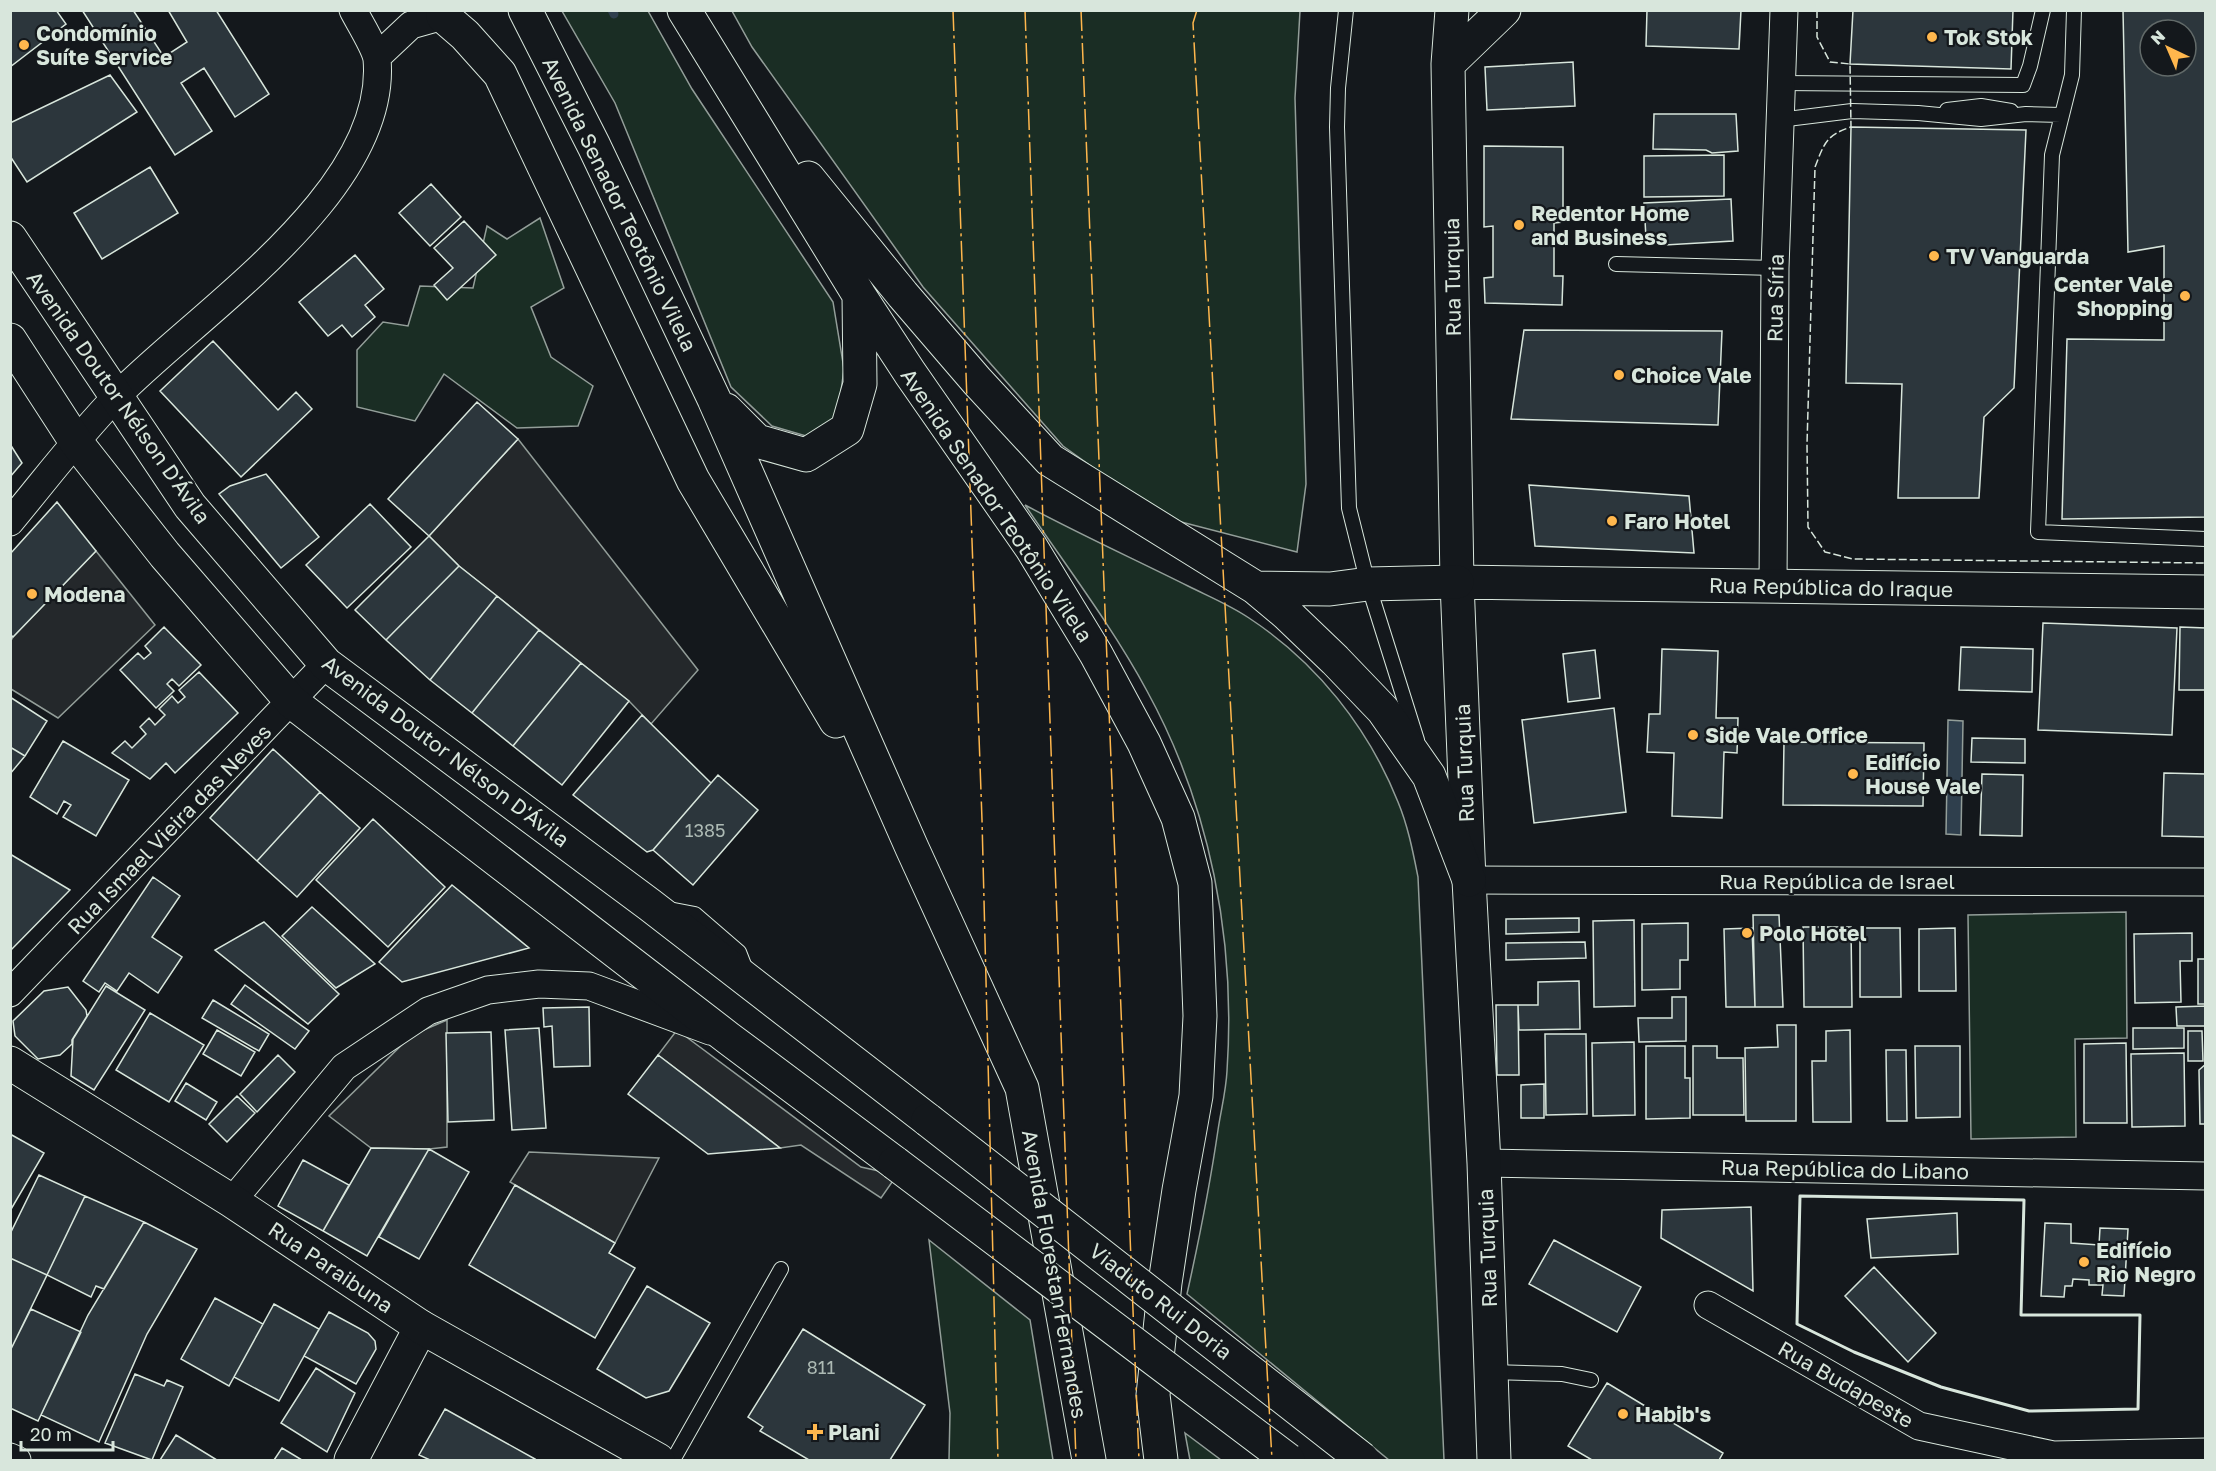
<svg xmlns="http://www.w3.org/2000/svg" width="2216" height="1471" viewBox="0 0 2216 1471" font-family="'Golos Text',sans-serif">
	<rect width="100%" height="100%" fill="#14181c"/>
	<path fill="#1a2d24" stroke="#939e99" stroke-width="1.5" d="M562,11H648L692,89L833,302L844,369L837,420L806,436L772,426L731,387L615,103Z
		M732,11H1300L1295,98L1306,484L1297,552L1162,517L1063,446L923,287L752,47Z
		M540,218L564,288L531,307L551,357L593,386L578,426L517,428L444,374L415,421L357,407V350L383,322L408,326L420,286L473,288L487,226L507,239Z
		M1025,505C1079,534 1134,559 1188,586C1208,596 1230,605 1249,618C1316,662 1368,727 1398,802C1408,826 1413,852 1418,877L1444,1460H1389L1187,1294C1199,1240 1210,1185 1218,1130C1221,1110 1226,1091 1227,1071C1236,940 1210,806 1147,691C1112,626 1066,566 1025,505Z
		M2126,912L2127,1038L2075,1039L2076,1137L1971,1139L1968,915Z
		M929,1240L1030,1320L1053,1460H949L950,1413Z
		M1185,1433L1221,1460H1190Z"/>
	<path fill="#24282b" stroke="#939e99" stroke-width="1.5" d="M518,439L698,670L651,724L629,701L459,566L429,536Z
		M96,551L155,625L58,718L11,689L10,642L13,637Z
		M447,1020V1147L429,1149L371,1148L329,1116L412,1035Z
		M677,1030L861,1167L897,1175L881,1198L801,1145L780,1148L658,1055Z
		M529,1152L659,1158L615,1243L510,1182Z"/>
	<path fill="#2f3f4d" stroke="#939e99" stroke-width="1.5" d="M1948,720L1963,721L1961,835L1946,834Z"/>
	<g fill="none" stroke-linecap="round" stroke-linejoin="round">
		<path stroke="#2f3f4d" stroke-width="9" d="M612,10L614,14"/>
	</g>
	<path fill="#2c363c" stroke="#d8e6dc" stroke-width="1.5" fill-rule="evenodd" d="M10,10H56L66,24L10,67Z
		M82,10H133L164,57L187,42L168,10H216L269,94L235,117L204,68L181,83L212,131L175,155Z
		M1647,10H1741L1739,49L1646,46Z
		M1853,10H2013L2011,69L1850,64Z
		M2123,10H2206V517L2062,519L2067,339L2164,340V246L2128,252ZM2150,30H2186V66H2150Z
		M1573,62L1575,106L1487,110L1485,67Z
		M110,75L137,112L27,182L10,156V123Z
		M1654,114H1736L1738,151L1712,153L1706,150L1653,149Z
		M1851,127L2026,130L2014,388L1984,417L1979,498H1898L1902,384L1846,383Z
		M1484,146L1563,147V222L1554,223V276H1563L1562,305L1485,303L1484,278L1493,277V226L1484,227Z
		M1724,155V196L1644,197V156Z
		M150,167L178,213L102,259L74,213Z
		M431,184L461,217L430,246L399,213Z
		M1731,199L1733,241L1665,245V236L1646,238L1644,203Z
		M464,221L496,255L447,300L434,285L453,268L434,248Z
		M355,255L384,289L365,305L375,317L352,337L342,325L328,336L299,302Z
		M1524,330L1722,331L1718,425L1511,419Z
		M213,341L278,410L296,392L312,409L241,477L160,391Z
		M477,402L518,439L429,536L388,499Z
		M10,444L22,463L10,477Z
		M266,474L319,537L281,568L219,494L230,486Z
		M1529,485L1689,496L1694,553L1535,546Z
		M57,502L96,551L13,637L10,634V554Z
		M370,504L411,547L347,608L306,565Z
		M429,536L459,566L386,640L355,610Z
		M459,566L497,596L430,680L386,640Z
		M497,596L539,630L472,713L430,680Z
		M2043,623L2177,628L2172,735L2038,730Z
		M164,627L201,665L179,686L172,679L167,684L174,691L156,708L120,670L138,653L144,659L151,653L145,646Z
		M2180,627L2206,628V690H2179Z
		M539,630L581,663L513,746L472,713Z
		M1961,647L2033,649L2032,692L1959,690Z
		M1662,649L1718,651L1716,718H1738L1737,753L1724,752L1722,818L1672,816L1674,753L1647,752L1649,714H1660Z
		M1595,650L1600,698L1568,702L1563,654Z
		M581,663L629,701L562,785L513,746Z
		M199,672L238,713L175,773L166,763L150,779L112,753L125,741L132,748L146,734L140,727L149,718L155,725L165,715L159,709L172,696L178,703L185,697L179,690Z
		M10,697L47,721L25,756L10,747Z
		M1614,708L1626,812L1534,823L1522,720Z
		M642,715L711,783L653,850L647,852L573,795Z
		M1972,738L2025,739V763L1971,762Z
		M63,741L129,780L96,836L63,817L71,805L64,801L57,814L30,797Z
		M1784,742L1924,743L1923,806L1783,805Z
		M10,747L25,756L10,774Z
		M273,749L320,792L257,861L210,818Z
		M2164,773L2206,774V837L2162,836Z
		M1982,774L2023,775L2022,836L1980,835Z
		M718,775L758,810L693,885L653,850Z
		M320,792L360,828L297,897L257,861Z
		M373,819L445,887L388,947L316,880Z
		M10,854L70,890L10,951Z
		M153,877L180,896L152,937L182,957L158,993L129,973L117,991L105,983L99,992L83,981Z
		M452,885L529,948L402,982L379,962Z
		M312,907L375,964L336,988L282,936Z
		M1753,915H1779L1783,1007H1755Z
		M1579,918V932L1506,934V919Z
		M1634,920L1635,1006L1594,1007L1593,921Z
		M264,922L339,994L308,1024L215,950Z
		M1688,923V960H1680V989L1642,990V924Z
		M1803,927H1851L1852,1007H1804Z
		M1752,928L1755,1007H1726L1724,929Z
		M1860,928H1900L1901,997H1860Z
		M1955,928L1956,991H1919V929Z
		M2192,933V961H2180L2181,1002L2135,1003L2134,934Z
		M1585,942L1586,958L1506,960V943Z
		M2198,959H2206V1004H2198Z
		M1579,981L1580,1029L1519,1030L1518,1005H1538V982Z
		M245,985L309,1031L295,1049L231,1004Z
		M106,986L145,1010L94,1090L71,1076L73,1039Z
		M68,987L86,1010L87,1016L72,1040V1044L60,1055L38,1059L15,1036L13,1021L44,991Z
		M1672,997H1686V1041L1639,1042L1638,1018H1672Z
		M213,1000L269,1034L259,1051L202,1018Z
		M1496,1005H1518L1519,1075H1497Z
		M2206,1006V1026H2177L2176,1007Z
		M589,1007L590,1066L554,1067L552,1026L544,1027L543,1008Z
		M150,1013L204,1045L169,1102L116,1070Z
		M1777,1025H1796V1121H1746L1745,1048L1778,1047Z
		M539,1028L546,1128L512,1130L505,1030Z
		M2133,1028H2184V1048L2133,1049Z
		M217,1030L255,1052L241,1076L203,1054Z
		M1850,1030L1851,1122H1813L1812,1061H1826V1031Z
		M2188,1031H2202L2203,1061H2188Z
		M491,1032L494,1120L448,1122L446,1033Z
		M1545,1034H1586L1587,1114L1546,1115Z
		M1634,1042L1635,1115L1593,1116L1592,1043Z
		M2126,1043L2127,1123H2084V1044Z
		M1646,1046H1685V1078H1690V1118L1646,1119Z
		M1693,1046H1717V1058H1743L1744,1115H1693Z
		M1915,1046H1960V1117L1916,1118Z
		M1886,1050H1906L1907,1121H1887Z
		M2184,1053L2185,1126L2132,1127L2131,1054Z
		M278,1055L295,1072L257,1112L240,1094Z
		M658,1055L780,1148L708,1154L628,1094Z
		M2206,1064V1124H2200L2199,1070Z
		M186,1083L217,1102L206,1120L175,1101Z
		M1544,1084V1118H1521V1085Z
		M237,1096L255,1113L227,1142L209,1124Z
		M10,1134L44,1153L10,1211Z
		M371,1148L429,1149L367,1256L323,1231Z
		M429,1149L469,1172L419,1259L379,1237Z
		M303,1160L349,1185L323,1231L278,1206Z
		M39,1175L85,1196L47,1275L10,1258V1234Z
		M515,1185L615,1243L609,1253L635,1268L595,1338L469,1265Z
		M85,1196L144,1222L104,1289L96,1286L91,1297L47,1275Z
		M1751,1207L1753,1291L1661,1238L1662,1210Z
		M1957,1213L1958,1254L1871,1258L1867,1219Z
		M144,1222L197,1249L147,1334L99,1442L41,1415L88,1315Z
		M2045,1223L2071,1224V1243L2099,1245L2100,1228L2128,1229L2124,1296L2102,1295L2103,1285H2089V1280L2073,1279L2072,1286H2065L2064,1297L2041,1296Z
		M1554,1240L1641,1287L1617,1332L1529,1284Z
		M10,1258L47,1275L10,1351Z
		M1874,1267L1936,1333L1908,1362L1845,1296Z
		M647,1286L710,1323L669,1391L646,1398L597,1369Z
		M215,1298L263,1324L229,1386L181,1359Z
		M274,1304L319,1329L279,1401L234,1377Z
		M31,1309L81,1332L38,1421L10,1408V1351Z
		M329,1312L368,1333L375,1341L376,1349L356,1384L304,1356Z
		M803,1329L925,1405L890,1460H809L760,1431L763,1427L748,1417Z
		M316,1368L355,1393L327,1452L281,1423Z
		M135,1374L164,1386L167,1380L183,1387L152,1460L105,1443Z
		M1607,1383L1723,1453L1719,1460H1592L1568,1446Z
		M445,1409L535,1459L534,1460H430L419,1455Z
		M176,1435L217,1460H160Z
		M282,1448L302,1460H274Z"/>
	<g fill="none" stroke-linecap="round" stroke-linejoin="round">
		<g stroke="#d8e6dc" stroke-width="16">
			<path id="lane" d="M1346,10L1338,88L1337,127L1349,508L1368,584L1417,740
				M2074,10L2072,75L2052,155L2038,532L2206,539
				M1781,83L2023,85L2030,66L2043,10
				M1947,110L1981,106L2011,111
				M1779,120L1852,111L1918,113L1981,119L2026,114L2061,115
				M1616,264L1775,268
				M669,909L695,914L739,952L746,970
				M1491,1372L1562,1374L1591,1380
				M673,1460L781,1269"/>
		</g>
		<g stroke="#d8e6dc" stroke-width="29">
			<path id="street" d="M377,57L411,25L443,16
				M10,522C45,480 78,436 116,397C198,313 389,191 377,59C375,47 359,22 353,10
				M1773,586L1775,268L1784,10
				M1469,880L2206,882
				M10,993L326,664
				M1484,1163L2206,1176
				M232,1201L344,1067L428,1011L488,990L539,984L589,986L710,1031
				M1708,1305L1919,1426L2053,1455L2206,1452
				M10,1457L17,1460"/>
		</g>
		<g stroke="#d8e6dc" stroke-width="35">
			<path id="secondary" d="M1452,10L1448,64L1457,582L1469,880L1484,1163L1494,1460
				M1448,64L1504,10
				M1457,582L2206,592
				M351,1460L421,1327"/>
		</g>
		<g stroke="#d8e6dc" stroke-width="35">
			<path id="primary" d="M10,238L190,506L326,664L650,905L928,1120
				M10,340L76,442L165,555L292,702L728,1038L895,1163
				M10,1063L232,1201L421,1327L658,1460"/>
		</g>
		<g stroke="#d8e6dc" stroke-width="35">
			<path id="highway" d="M525,10L594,146L714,399L912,848L1022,1088L1089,1460
				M684,10L859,295L910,373L1031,547L1096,654L1144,743L1178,818L1195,883L1200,1016L1196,1096L1179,1190L1165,1283L1153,1395L1161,1460
				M443,16L465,35L500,74L693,480L836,721
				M808,178L903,295L977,381L1050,460L1256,588L1287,614L1335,660L1383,710L1429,776L1469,880
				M726,410L757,441L806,455L847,429L860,384L859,295
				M1256,588L1330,589L1368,584L1457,582"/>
		</g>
		<use href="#lane" stroke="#14181c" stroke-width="14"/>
		<use href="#street" stroke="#14181c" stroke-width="27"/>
		<use href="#secondary" stroke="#14181c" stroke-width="33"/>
		<use href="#primary" stroke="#14181c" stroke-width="33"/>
		<use href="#highway" stroke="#14181c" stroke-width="33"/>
		<g stroke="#d8e6dc" stroke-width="35" stroke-linecap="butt">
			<path id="primary-bridge" d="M928,1120L1362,1459
				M895,1163L1288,1460"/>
		</g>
		<use href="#primary-bridge" stroke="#14181c" stroke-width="33"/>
		<path stroke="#d8e6dc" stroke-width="1.5" stroke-dasharray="8 3" stroke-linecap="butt" d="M1817,10V37L1830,62L1850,64L1851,127C1826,135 1824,144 1815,167L1807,444L1808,527L1825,552L1853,559L2206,563"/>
		<path stroke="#d8e6dc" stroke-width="3" d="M1800,1196L2024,1200L2021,1315H2140L2138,1409L2029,1411L1941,1387L1854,1352L1797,1324Z"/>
		<path stroke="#ffb74d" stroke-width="1.5" stroke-dasharray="21 4.5 3 4.5" stroke-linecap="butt" d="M953,10L982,820L998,1460
			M1025,10L1076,1460
			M1081,10L1139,1460
			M1197,10L1193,23L1272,1460"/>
	</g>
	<g fill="#ffb74d" stroke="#14181c" stroke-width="2">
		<circle cx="1932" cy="37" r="6"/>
		<circle cx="24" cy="45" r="6"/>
		<circle cx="1519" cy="225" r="6"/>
		<circle cx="1934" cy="256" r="6"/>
		<circle cx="2185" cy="296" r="6"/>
		<circle cx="1619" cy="375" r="6"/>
		<circle cx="1612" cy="521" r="6"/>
		<circle cx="32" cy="594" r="6"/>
		<circle cx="1693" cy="735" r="6"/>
		<circle cx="1853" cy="774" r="6"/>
		<circle cx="1747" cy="933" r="6"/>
		<circle cx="2084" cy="1262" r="6"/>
		<circle cx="1623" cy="1414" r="6"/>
		<path d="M812 1423h6v6h6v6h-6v6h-6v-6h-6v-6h6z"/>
	</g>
	<g text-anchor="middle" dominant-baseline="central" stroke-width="4.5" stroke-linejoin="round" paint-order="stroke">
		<g font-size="18" fill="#adbab4">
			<text x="705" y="830">1385</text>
			<text x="821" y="1367">811</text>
		</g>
		<g font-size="21" font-weight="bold" fill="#d8e6dc" stroke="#14181c" text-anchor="start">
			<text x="36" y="33">Condomínio<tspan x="36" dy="24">Suíte Service</tspan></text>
			<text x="1944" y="37">Tok Stok</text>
			<text x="1531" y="213">Redentor Home<tspan x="1531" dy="24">and Business</tspan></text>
			<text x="1946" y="256">TV Vanguarda</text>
			<text x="2173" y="284" text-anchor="end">Center Vale<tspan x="2173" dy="24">Shopping</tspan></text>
			<text x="1631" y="375">Choice Vale</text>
			<text x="1624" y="521">Faro Hotel</text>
			<text x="44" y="594">Modena</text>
			<text x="1705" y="735">Side Vale Office</text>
			<text x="1865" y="762">Edifício<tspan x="1865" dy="24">House Vale</tspan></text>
			<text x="1759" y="933">Polo Hotel</text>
			<text x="2096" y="1250">Edifício<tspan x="2096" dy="24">Rio Negro</tspan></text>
			<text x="1635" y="1414">Habib's</text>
			<text x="828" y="1432">Plani</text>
		</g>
		<g font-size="21" fill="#d8e6dc" stroke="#14181c">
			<text transform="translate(620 204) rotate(64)">Avenida Senador Teotônio Vilela</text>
			<text transform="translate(1452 277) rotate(-91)">Rua Turquia</text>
			<text transform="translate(1775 298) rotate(-89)">Rua Síria</text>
			<text transform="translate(119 397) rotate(55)">Avenida Doutor Nélson D'Ávila</text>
			<text transform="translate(997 505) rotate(56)">Avenida Senador Teotônio Vilela</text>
			<text transform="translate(1831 587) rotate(1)">Rua República do Iraque</text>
			<text transform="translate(446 751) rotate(37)">Avenida Doutor Nélson D'Ávila</text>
			<text transform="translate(1464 763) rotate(-92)">Rua Turquia</text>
			<text transform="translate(169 829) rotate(-46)">Rua Ismael Vieira das Neves</text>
			<text x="1837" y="881">Rua República de Israel</text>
			<text transform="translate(1845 1169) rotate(1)">Rua República do Libano</text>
			<text transform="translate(1487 1248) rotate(-92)">Rua Turquia</text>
			<text transform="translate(331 1267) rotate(34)">Rua Paraibuna</text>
			<text transform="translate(1055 1274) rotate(80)">Avenida Florestan Fernandes</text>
			<text transform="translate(1161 1301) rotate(38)">Viaduto Rui Doria</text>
			<text transform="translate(1846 1384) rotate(30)">Rua Budapeste</text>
		</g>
	</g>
	<rect width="2216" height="1471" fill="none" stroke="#d8e6dc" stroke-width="24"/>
	<g transform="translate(2168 48) rotate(316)"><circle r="28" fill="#14181c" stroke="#626a69" stroke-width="1.5"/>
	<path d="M0-4.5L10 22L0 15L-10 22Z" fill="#ffb74d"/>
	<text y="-9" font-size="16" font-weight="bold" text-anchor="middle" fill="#d8e6dc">N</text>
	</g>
	<path d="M21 1441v9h92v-9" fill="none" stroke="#d8e6dc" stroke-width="3"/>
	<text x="30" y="1441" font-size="18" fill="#d8e6dc" stroke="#14181c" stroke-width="4.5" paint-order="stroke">20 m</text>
</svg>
